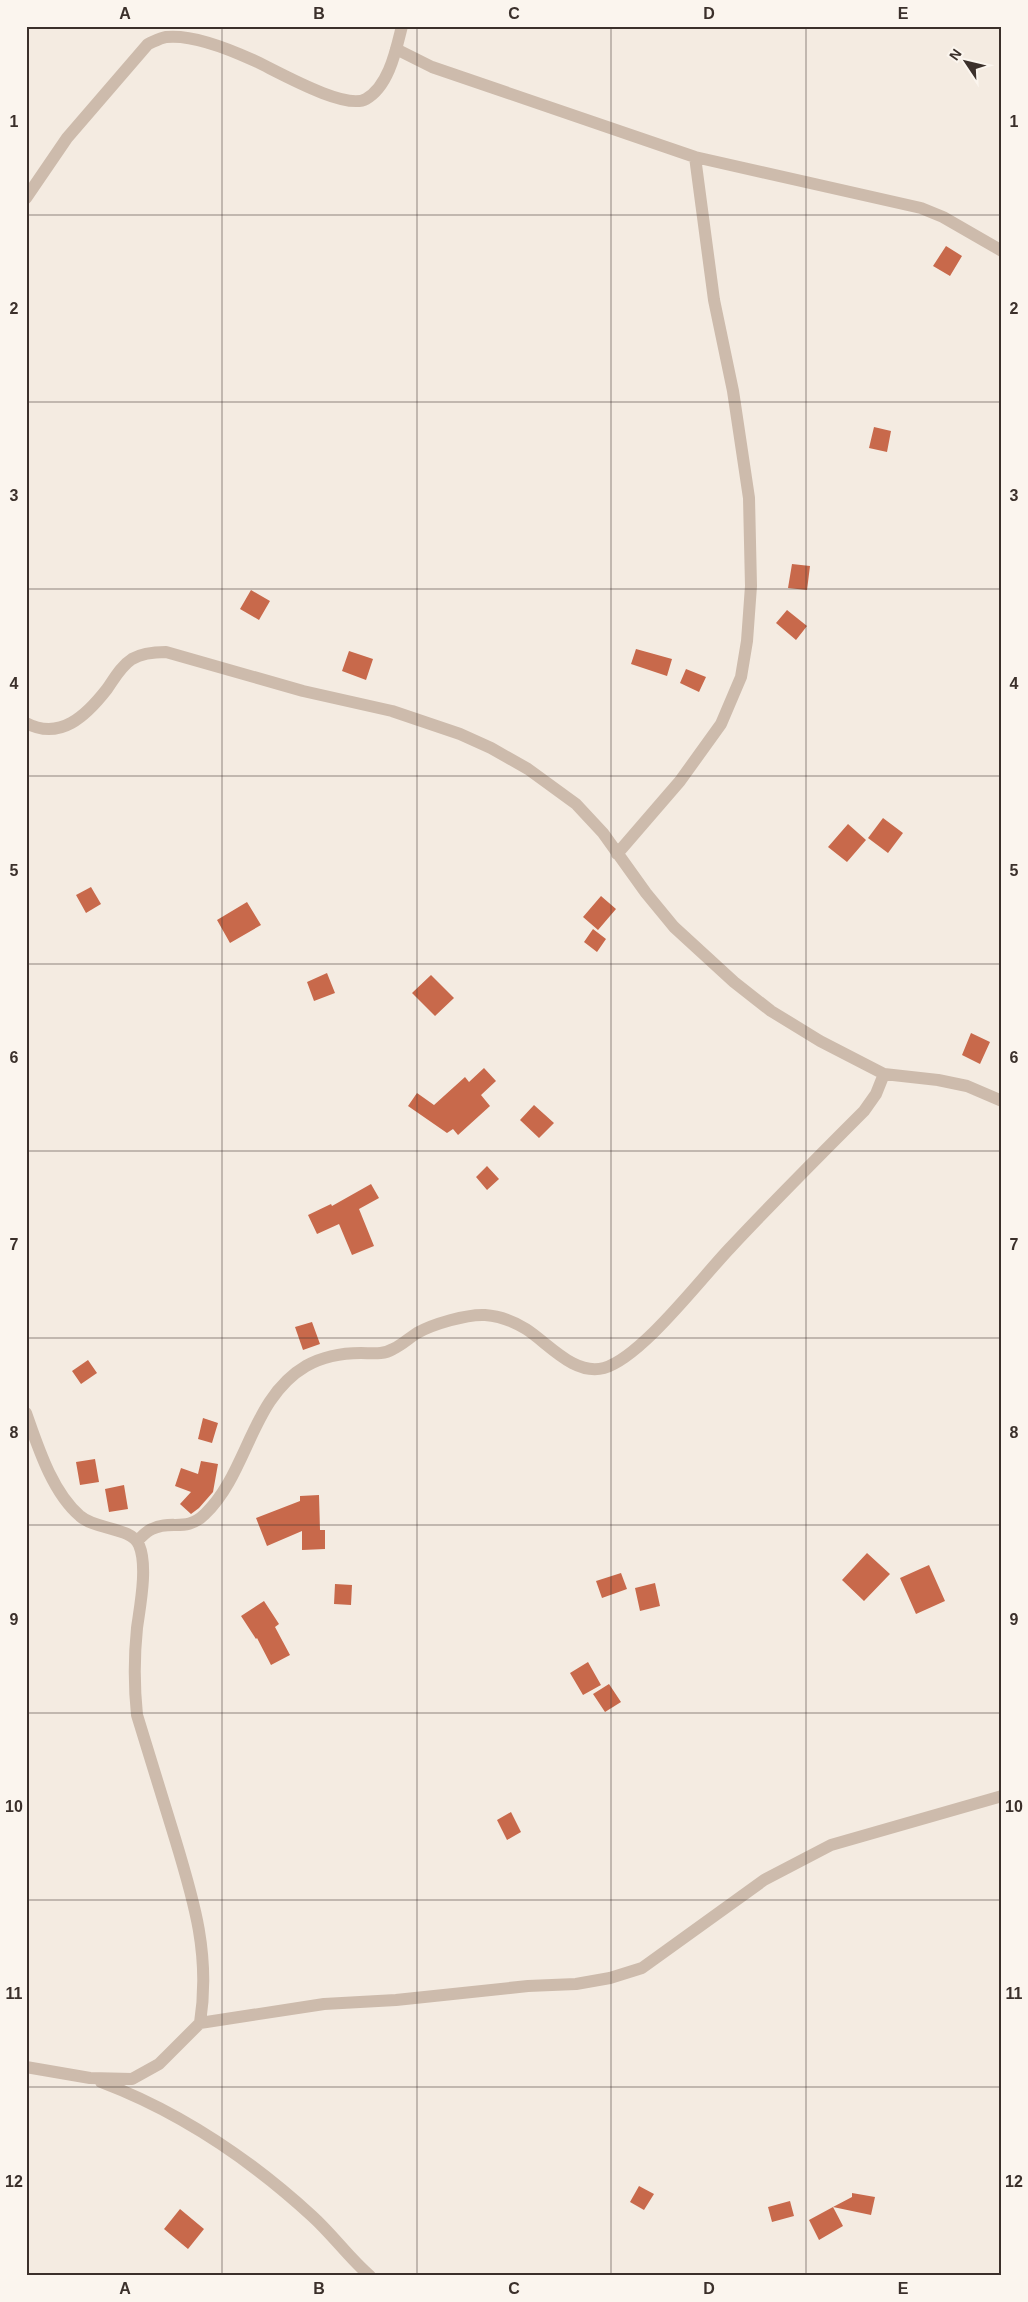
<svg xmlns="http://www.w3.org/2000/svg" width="1028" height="2302" viewBox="0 0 1028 2302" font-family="Arial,sans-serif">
	<rect width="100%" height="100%" fill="#f4ebe1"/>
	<path fill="#c8694b" d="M946,246L962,256L950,276L933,266Z
		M874,427L891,431L887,452L869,448Z
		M792,564L810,566L807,590L788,588Z
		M251,590L270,601L259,620L240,609Z
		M787,610L807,626L796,640L776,623Z
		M636,649L672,659L667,676L631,664Z
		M349,651L373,659L366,680L342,671Z
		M686,669L706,677L699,692L680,683Z
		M883,818L903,833L888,853L868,838Z
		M848,824L866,840L847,862L828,847Z
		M91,887L101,904L86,913L76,895Z
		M601,896L616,909L598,930L583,917Z
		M247,902L261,925L230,943L217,920Z
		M593,929L606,939L597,952L584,942Z
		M327,973L335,993L314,1001L307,982Z
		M431,975L454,998L435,1016L412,993Z
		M971,1033L990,1042L980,1064L962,1055Z
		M484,1068L496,1081L481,1095L490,1106L458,1135L453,1129L447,1133L408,1106L417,1093L434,1105L465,1077L469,1082Z
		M534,1105L554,1123L539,1138L520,1120Z
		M487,1166L499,1179L487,1190L476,1177Z
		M371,1184L379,1198L359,1209L374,1246L352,1255L339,1224L317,1234L308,1215L331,1204L332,1206Z
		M312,1322L320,1344L303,1350L295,1327Z
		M88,1360L97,1373L81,1384L72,1371Z
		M203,1418L218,1423L212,1443L198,1439Z
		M95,1459L99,1482L80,1485L76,1462Z
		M201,1461L218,1464L213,1492L199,1508L191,1514L180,1504L191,1492L175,1486L181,1468L198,1474Z
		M124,1485L128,1509L109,1512L105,1489Z
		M319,1495L320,1530H325V1549L302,1550V1531L267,1546L256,1518L300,1501V1496Z
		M867,1553L890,1574L864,1601L842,1580Z
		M929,1565L945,1601L916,1614L900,1578Z
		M621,1573L627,1589L602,1598L596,1581Z
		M655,1583L660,1606L640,1611L635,1588Z
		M335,1584L352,1585L351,1605L334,1604Z
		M264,1601L279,1624L275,1627L290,1655L271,1665L257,1638L256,1639L241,1616Z
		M588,1662L601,1685L583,1695L570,1673Z
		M609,1684L621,1702L605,1712L593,1694Z
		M511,1812L521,1832L507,1840L497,1820Z
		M639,2186L654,2194L644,2210L630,2202Z
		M852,2193L875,2197L871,2215L833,2207L852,2197Z
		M790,2201L794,2216L772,2222L768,2207Z
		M833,2207L843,2226L819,2240L809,2220Z
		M180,2209L204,2229L188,2249L164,2229Z"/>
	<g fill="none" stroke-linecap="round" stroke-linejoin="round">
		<path stroke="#cdbbac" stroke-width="12" d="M396,49L432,67L695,157L921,208L943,217L1002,251
			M26,198L67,138L148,44C153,42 160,38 166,37C193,34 229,49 253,60C275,70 345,111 366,99C389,86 396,50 402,26
			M26,723C60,741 86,716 107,689C114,679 121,666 132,659C142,653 153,652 166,652L303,691L392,711L460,734L491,748L528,769L576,804L603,833L646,893L674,927L734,982L771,1011L820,1041L884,1074L938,1080L967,1086L1002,1101
			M617,854L680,781L721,724L741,677L747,641L751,586L749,498L733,391L714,300L695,157
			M26,1413C38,1447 52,1492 80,1516C95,1530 132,1527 139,1545C148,1566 140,1606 137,1628C134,1657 134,1686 137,1715C149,1754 161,1793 173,1832C193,1898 211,1953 200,2023
			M137,1541C142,1537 146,1531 152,1529C171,1519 186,1533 205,1514C248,1473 251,1398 306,1366C322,1357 342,1353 361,1353C372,1353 383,1355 393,1349C402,1345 409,1338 417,1333C433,1324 467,1314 485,1315C500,1316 513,1321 526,1329C548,1343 574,1376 604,1368C642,1357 702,1277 731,1247C774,1201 819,1156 864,1111L876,1094L884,1074
			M26,2067L90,2078L132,2079L159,2064L200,2023L324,2004L396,2000L528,1986L576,1984L610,1978L642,1968L764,1880L831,1845L1002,1796
			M101,2082C180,2112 251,2160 312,2216C333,2235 349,2258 370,2276"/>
	</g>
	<path fill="none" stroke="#3b302b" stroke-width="1" stroke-opacity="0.55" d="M222,26V2276M417,26V2276M611,26V2276M806,26V2276M26,215H1002M26,402H1002M26,589H1002M26,776H1002M26,964H1002M26,1151H1002M26,1338H1002M26,1525H1002M26,1713H1002M26,1900H1002M26,2087H1002"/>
	<rect width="1028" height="2302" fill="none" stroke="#fbf5ee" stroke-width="55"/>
	<g transform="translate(966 62) rotate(305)" stroke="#fbf5ee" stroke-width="4" paint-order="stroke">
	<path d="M0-4L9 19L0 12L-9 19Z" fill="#3b302b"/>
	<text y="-8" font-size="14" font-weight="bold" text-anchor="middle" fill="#3b302b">N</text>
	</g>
	<rect x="28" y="28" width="972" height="2246" fill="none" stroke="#3b302b" stroke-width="2"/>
	<g font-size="16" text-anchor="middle" font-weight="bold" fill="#3b302b">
		<text x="125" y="19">A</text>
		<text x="319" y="19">B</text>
		<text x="514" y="19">C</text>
		<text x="709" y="19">D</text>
		<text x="903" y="19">E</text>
		<text x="14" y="127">1</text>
		<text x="1014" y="127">1</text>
		<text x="14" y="314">2</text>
		<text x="1014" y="314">2</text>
		<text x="14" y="501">3</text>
		<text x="1014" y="501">3</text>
		<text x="14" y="689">4</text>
		<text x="1014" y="689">4</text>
		<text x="14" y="876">5</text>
		<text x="1014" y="876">5</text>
		<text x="14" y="1063">6</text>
		<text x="1014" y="1063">6</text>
		<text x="14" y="1250">7</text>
		<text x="1014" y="1250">7</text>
		<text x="14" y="1438">8</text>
		<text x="1014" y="1438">8</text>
		<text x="14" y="1625">9</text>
		<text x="1014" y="1625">9</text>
		<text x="14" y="1812">10</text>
		<text x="1014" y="1812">10</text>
		<text x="14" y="1999">11</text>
		<text x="1014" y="1999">11</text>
		<text x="14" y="2187">12</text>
		<text x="1014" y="2187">12</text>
		<text x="125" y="2294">A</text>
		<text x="319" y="2294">B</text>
		<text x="514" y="2294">C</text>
		<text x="709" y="2294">D</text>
		<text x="903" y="2294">E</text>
	</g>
</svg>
